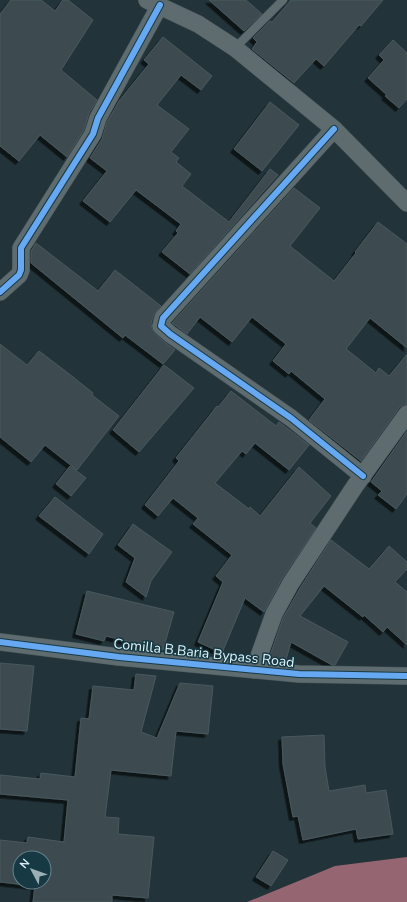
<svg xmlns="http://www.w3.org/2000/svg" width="407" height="902" viewBox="0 0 407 902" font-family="'Nunito Sans',sans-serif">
	<defs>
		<filter id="shadow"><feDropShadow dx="-3.5" dy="3.5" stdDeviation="0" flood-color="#0009"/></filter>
	</defs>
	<rect width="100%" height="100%" fill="#22343a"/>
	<path fill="#966572" d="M407,857V902H247L335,866Z"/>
	<path fill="#3d4c51" stroke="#49585e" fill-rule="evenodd" filter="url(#shadow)" d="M11,0H41L55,11L63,0H68L93,20L61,70L97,100L89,113L84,130L67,157L40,135L19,161L0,146V14Z
		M209,0H246L262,14L244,31Z
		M291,0H383L361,26L359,25L324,66L316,59L294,83L252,49L257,42L253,38L270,21L272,22Z
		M163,37L212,76L201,90L181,75L157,105L189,129L171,152L179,158L176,162L191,174L182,186L229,222L270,169L278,175L190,274L162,252L178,233L176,231L181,224L136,190L110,222L83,201L107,171L90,158L102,139L107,122L119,101L149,64L144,60Z
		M393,40L407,53V99L399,108L385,96L387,95L368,78L384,60L379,55Z
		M270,102L299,125L262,171L234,149Z
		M294,188L320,208L290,246L334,281L356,253L355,252L378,222L407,244V348L370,318L346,349L376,373L379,368L389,376L407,354V404L403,405L399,408L361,461L309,420L325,399L291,371L289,374L273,361L286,344L252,317L232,342L200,317L187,334L172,323Z
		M36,243L98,291L115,270L161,306L153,316L151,324L152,329L163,341L175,350L163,364L125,335L123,338L31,263V251Z
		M0,344L27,365L39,351L68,373L93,393L92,395L119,416L77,470L45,445L31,462L0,437Z
		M164,365L194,388L139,452L113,430Z
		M231,391L276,426L279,422L309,445L289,470L255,443L246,454L242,451L215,483L249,509L250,507L260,516L299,467L331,496L310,523L316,528L283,577L264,612L245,598L222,653L198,642L223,582L216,576L232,555L193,524L198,518L173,498L158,516L145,505L179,461L176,458L217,406L218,407Z
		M407,431V494L396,509L378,495L382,491L371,482Z
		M70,466L86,478L71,496L56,484Z
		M55,497L103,534L89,554L39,516Z
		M133,524L172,552L151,581L146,597L126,582L135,558L118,545Z
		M331,540L369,569L389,546L407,562V569L395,582L407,592V645L387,627L383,632L364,615L363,617L324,586L300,616L348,642L335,665H332L291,642L285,663L268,661L283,618L300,588Z
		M87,591L174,612L163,650L106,636L104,641L76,634Z
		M0,663L34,666L27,731L0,729Z
		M136,674L156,676L141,732L157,738L180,683L213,686L208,734L176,731L171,776L111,770L105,817L119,818L118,834L154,837L148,898L112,895V902H33L35,886L0,882V840L27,843L28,837L64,842L68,800L0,794V775L40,779L41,773L75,777L81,718L89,719L93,686L134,690ZM20,858H44V882H20Z
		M324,735L325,767L329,791L365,785L366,793L386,790L393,834L358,839L356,829L303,840L298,816L293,817L283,764L282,737Z
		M273,851L288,860L271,886L256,877Z"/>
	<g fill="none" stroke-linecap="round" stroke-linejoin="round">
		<g stroke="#435257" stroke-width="9">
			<path id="lane" d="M235,48L283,0"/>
		</g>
		<g stroke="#435257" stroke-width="18">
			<path id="street" d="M147,0L198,24L235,48L334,129L407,203
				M334,129L163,318L161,326L170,334L291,418L363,476
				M0,292L19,275L21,270V248L93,134L98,118L160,5
				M0,642L119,657L299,674L407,676
				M254,670L274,614L291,583L355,486L407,414"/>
		</g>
		<use href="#lane" stroke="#5e6c70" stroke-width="8"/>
		<use href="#street" stroke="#5e6c70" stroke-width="17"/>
		<g stroke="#173944" stroke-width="8">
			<path id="cycleway" d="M334,129L163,318L161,326L170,334L291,418L363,476
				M0,292L19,275L21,270V248L93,134L98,118L160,5
				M0,642L119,657L299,674L407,676"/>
		</g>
		<use href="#cycleway" stroke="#66a8f1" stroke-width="6"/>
	</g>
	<g text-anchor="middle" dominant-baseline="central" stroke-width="3" stroke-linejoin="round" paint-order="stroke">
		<g font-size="14" fill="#def1f8" stroke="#173944">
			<text transform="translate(204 653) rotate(6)">Comilla B.Baria Bypass Road</text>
		</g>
	</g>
	<g transform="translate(32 870) rotate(311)"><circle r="19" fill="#173944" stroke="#67838c"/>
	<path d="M0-3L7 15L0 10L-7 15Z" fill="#9cafb6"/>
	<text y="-6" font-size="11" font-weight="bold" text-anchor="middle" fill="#def1f8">N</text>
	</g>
</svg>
